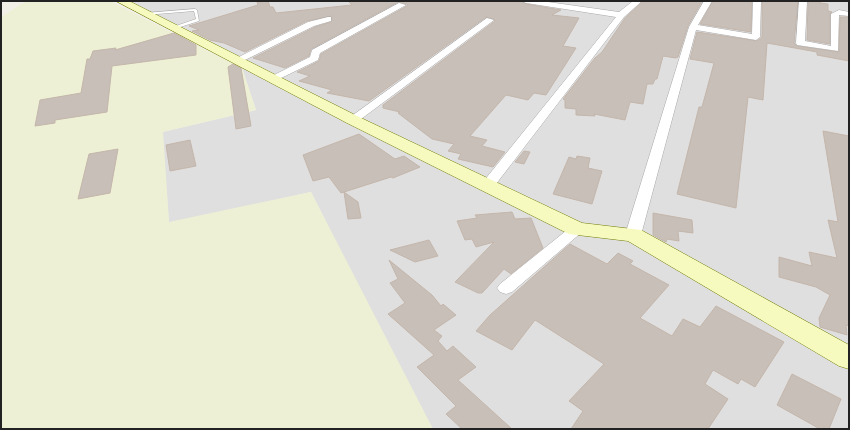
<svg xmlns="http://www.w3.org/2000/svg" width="850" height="430" viewBox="0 0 850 430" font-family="Quicksand,sans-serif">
	<rect width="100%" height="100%" fill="#f2efe9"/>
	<path fill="#e0dfdf" d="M129,1H849V429H429L311,192L169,223L162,132L256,110L242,68Z"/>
	<path fill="#eef0d5" d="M26,1H110L242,68L256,110L163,132L169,222L311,192L433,429H1V17Z"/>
	<path fill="#c7bfb8" stroke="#c4b6ab" d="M268,1L270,7H273L276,13L352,5L348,1H521L526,4L561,10L552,15L579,18L563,46L576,48L546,95L534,93L528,100L506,95L470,136L487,140L482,146L505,152L493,167L458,159L461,154L448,151L454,144L432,139L398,113L400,112L383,108V105L495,21L494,19L486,17L369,101L327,93L332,90L299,81L310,76L297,72L319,61L321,54L407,6V4L398,2L311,49L309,56L285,68L253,58L315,27L331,22L332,16L307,21L245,52L224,43L210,40L192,31L199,30L189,26L258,5L257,2Z
		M643,1H702L688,26L678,57L676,58L663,56L657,79H655L653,84H647L643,104L630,102L625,120L594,114L595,116L576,115V109L565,108V100L563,99L595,58L602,52L625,18Z
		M713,1H752L751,32L700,24Z
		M762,1H798L794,43L797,46L839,52L840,17H849V61L817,55V52L767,43L763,100L748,97L736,208L677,194L699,107H702L714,63L690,59L697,32L757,41L762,37Z
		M808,1H820V3L828,4V11L832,12L830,14V44L807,40Z
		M174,33L196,45V55L112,66L107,112L55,120V123L35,126L40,100L81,93L87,59H90L93,51L116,48L115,50Z
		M233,64L241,68L251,126L236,129L228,67Z
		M823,131L849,136V326L846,325L847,335L820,327L819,318L830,295L816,287L779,277V257L812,266L809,252L837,258L828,220L838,222Z
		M359,134L395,159L404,156L420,167L393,178L391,177L341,193L329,177L313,181L303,155Z
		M190,140L196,166L170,171L166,145Z
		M118,149L110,193L78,199L89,154Z
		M524,151L530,152L524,164L515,162Z
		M577,156L590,158L588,168L602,171L592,204L553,194L569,157L576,159Z
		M344,192L358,202L361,218L348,219Z
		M512,212L515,219L531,218L543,248L511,274L504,269L482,293H478L455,282L494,242L476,247L472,239L465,240L457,221L477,218L475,215Z
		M653,213L692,220L693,233L678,231L679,241L667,239L666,242L653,235Z
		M429,240L438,256L415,262L390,250Z
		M570,244L607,264L618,253L633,261L630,264L669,285L640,318L672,336L683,319L700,327L716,306L784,342L755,387L741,379L738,384L713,370L705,384L728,399L708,429H571L583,411L569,401L604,364L535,320L512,350L476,331L490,315Z
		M389,260L432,295L441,306L443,304L456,315L434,330L442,336L438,341L447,351L453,346L476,367L458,380L512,429H462L446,414L456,406L417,367L434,355L388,314L405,303L390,283L398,279Z
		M792,374L841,399L829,429H820L777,405Z"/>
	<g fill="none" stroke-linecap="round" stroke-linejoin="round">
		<g stroke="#a9a9a9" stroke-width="1">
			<path id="lane" d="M195,9L197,10L199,21L174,29L172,28L173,27L196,19L194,11L145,15L143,14L145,13Z"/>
		</g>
		<g stroke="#a9a9a9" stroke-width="1">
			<path id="street" d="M522,1H541L619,12L633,1H642L624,17L493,188H483L481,185L483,182L616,17L526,3Z
				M704,1H712L698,25L752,34L753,1H761L760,37L756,40L696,30L641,235L639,239L633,240L627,239L625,235L689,27Z
				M799,1H807L805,41L831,46V14L839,10L849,12V16L839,15L838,51L797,45L796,43Z
				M399,3L406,5L320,53L318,60L277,80L273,81L268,78L310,57L312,50Z
				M328,17H331V21L314,26L241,62H235L233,60L308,22Z
				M487,18L494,20L357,122H349L347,120L349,118Z
				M577,224L582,226L585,229L582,232L512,292L506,294L500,292L497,288L500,284L572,226Z"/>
		</g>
		<g stroke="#707d05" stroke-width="1">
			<path id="secondary" d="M116,1H129L359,117L582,223L641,230L849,345V369L839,366L628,241L569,234L347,123Z"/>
		</g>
		<use href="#lane" fill="#fff" fill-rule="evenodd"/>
		<use href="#street" fill="#fff" fill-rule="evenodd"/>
		<use href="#secondary" fill="#f7fabf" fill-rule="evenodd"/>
	</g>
	<rect width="850" height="430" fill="none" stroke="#222222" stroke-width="4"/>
</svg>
